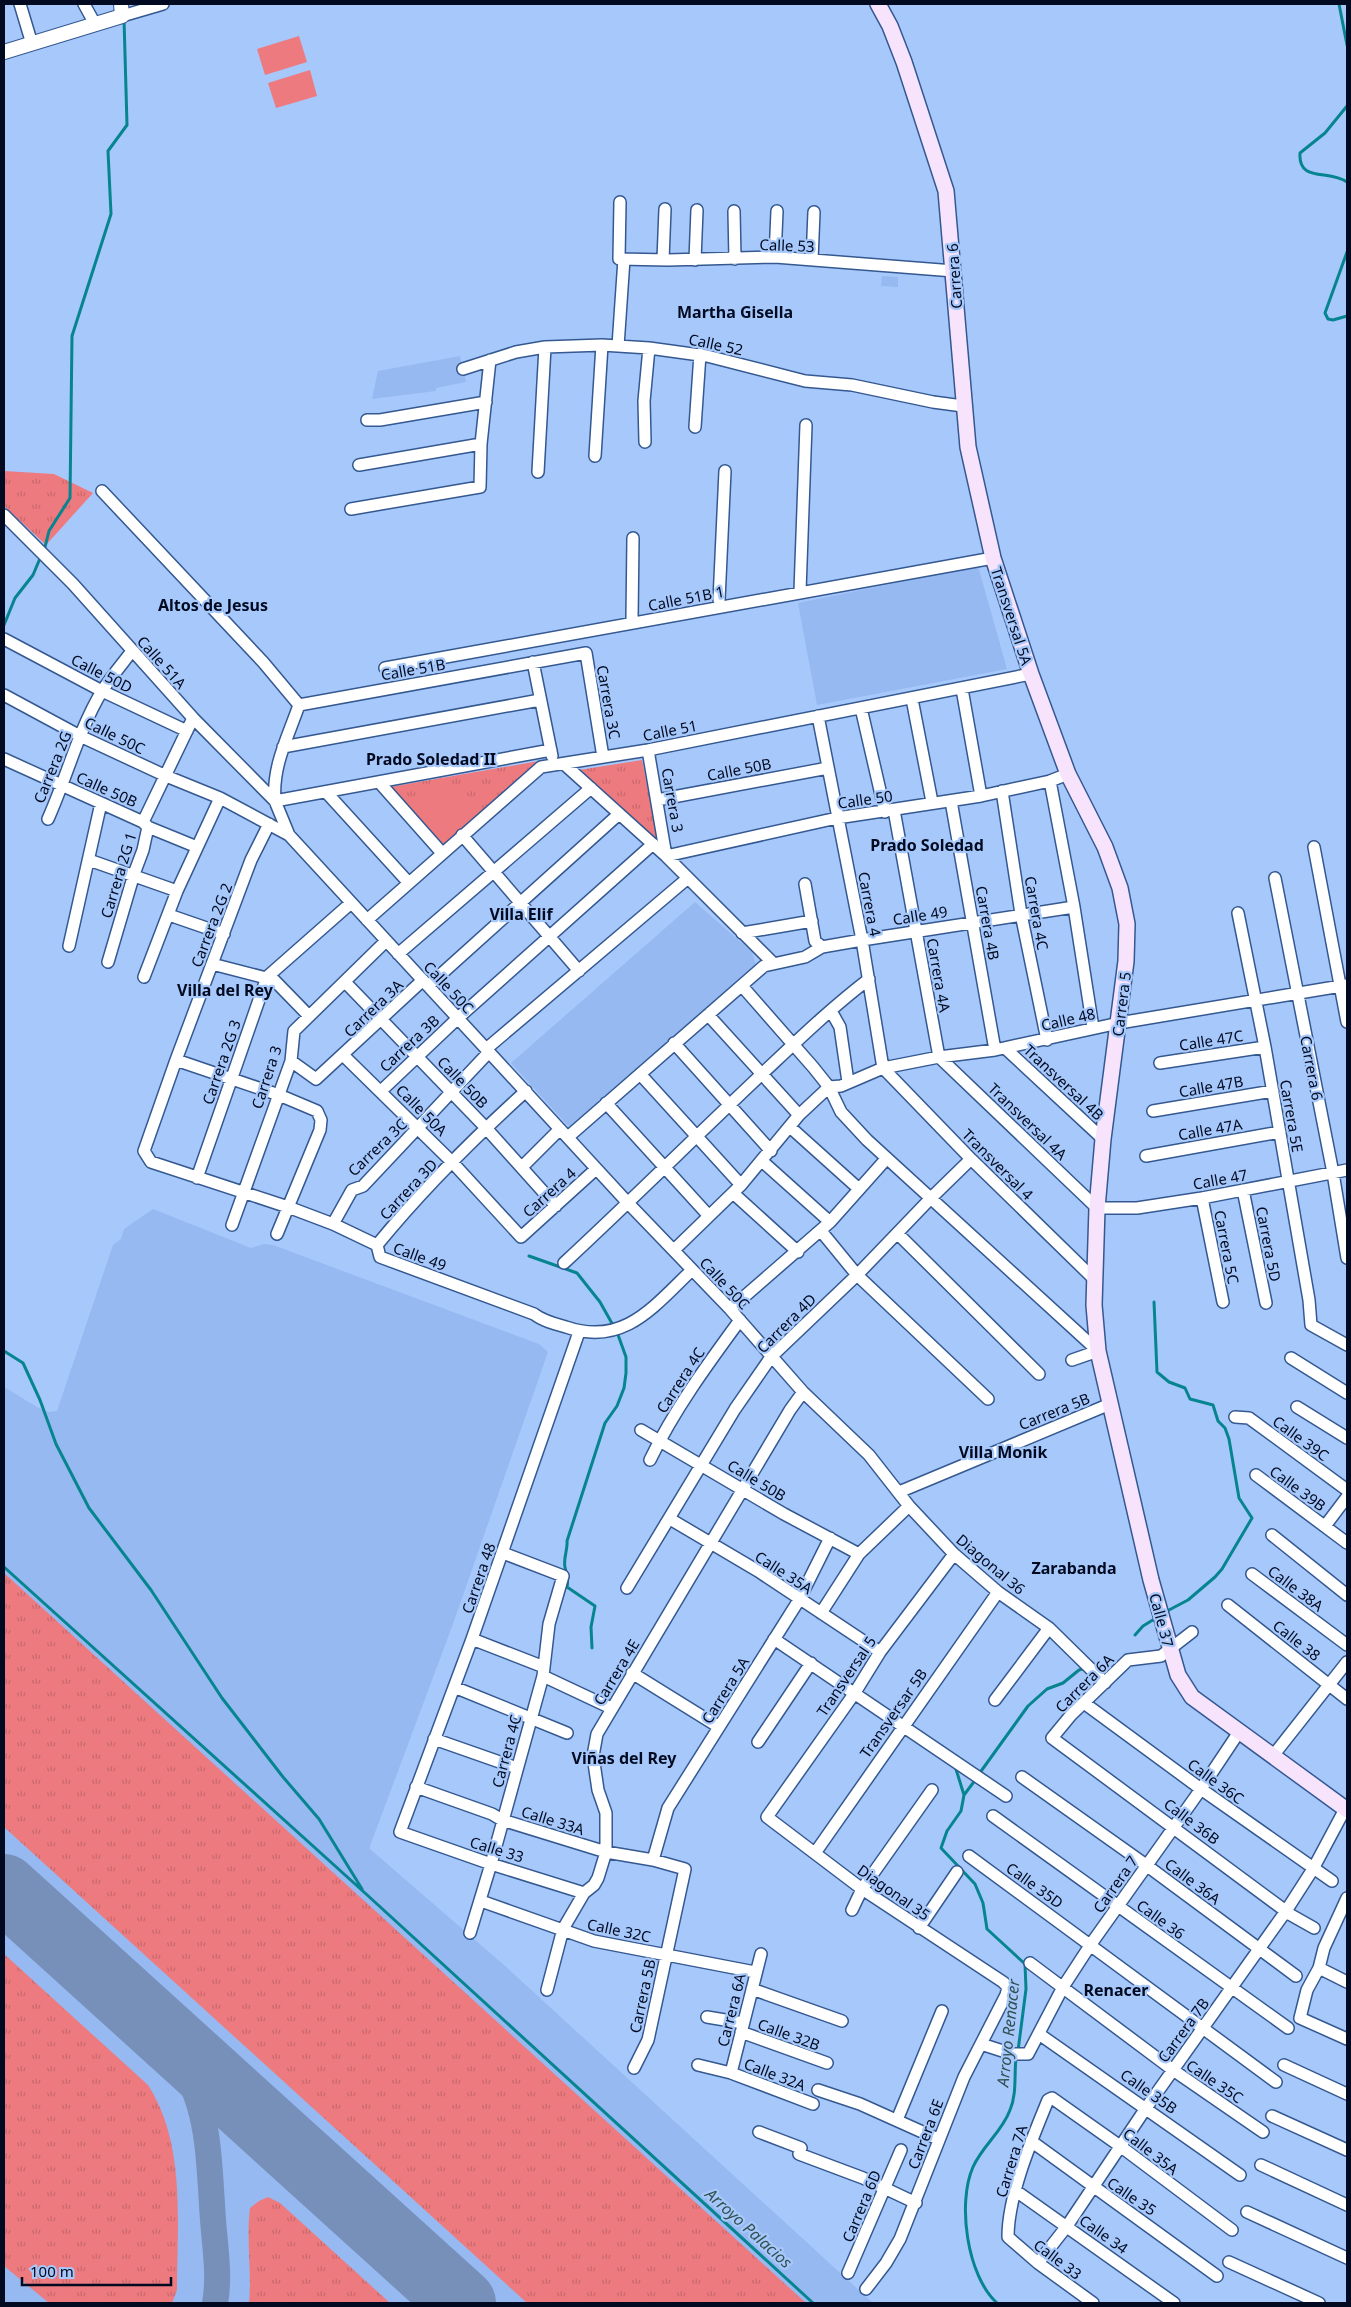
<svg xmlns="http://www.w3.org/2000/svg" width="1351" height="2307" viewBox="0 0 1351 2307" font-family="'Noto Sans',sans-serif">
	<defs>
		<pattern id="grass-tufts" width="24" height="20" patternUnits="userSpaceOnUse" patternTransform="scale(1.25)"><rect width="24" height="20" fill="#ed7a7e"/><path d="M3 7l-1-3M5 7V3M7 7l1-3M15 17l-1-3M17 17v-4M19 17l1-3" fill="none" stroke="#c9686d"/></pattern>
	</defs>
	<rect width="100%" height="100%" fill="#a7c8fb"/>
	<path fill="#96b9f1" d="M882,276L898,277V287L881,286Z
		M460,356L466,382L436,388V391L372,399L378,371Z
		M978,566L1007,669L817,705L798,603Z
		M695,902L752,952L757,969L571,1129L511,1063Z
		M153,1209L251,1248L264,1244L273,1245L539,1344L548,1352L453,1624L370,1846V1849L504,1965L873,2303H4V1387L37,1407L48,1412L57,1411L113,1245L121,1239L124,1229Z"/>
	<path fill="url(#grass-tufts)" d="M4,471L54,474L93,493L46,545L4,506Z
		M642,760L659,843L579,770Z
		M539,761L442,847L390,787Z
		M4,1573L806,2303H527L4,1827Z
		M4,1954L148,2085C186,2144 177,2222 177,2290L172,2303H49L4,2266Z
		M268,2197L280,2203L390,2303H249C252,2272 246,2240 250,2208L259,2201Z"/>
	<path fill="#ed7a7e" d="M299,36L307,62L265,75L257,49Z
		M310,70L317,96L276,108L268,83Z
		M441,777L476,817L446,843L412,803Z"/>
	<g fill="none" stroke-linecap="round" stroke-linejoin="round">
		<path stroke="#068490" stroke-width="3" d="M1339,4L1347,45
			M1347,106L1325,133L1300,153C1298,183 1329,169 1347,182
			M1347,252L1325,313L1328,319L1333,320L1347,316
			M44,551L49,531L70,498L72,336L111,214L108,151L127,125L124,19
			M4,625L15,598L33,575L41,556
			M529,1256L577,1273L600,1302L614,1327
			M1154,1302L1157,1372L1169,1382L1185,1388L1190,1399L1213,1405L1218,1421L1225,1428L1229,1439L1239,1498L1252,1518L1222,1569L1215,1577L1188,1600L1169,1610
			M4,1351L23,1363L40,1400L56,1444L89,1508L151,1590L222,1698L283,1777L319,1819L362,1889
			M4,1567L365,1893L813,2303
			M1135,1635L1143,1626L1156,1618
			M592,1648L591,1627L595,1606L567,1587C569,1579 566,1574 565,1567C563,1559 568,1549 567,1541L605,1423L617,1406L624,1388L626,1373V1357L617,1332
			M955,1766L964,1795
			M979,1774L1028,1706L1047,1689L1063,1683L1079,1670L1086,1668
			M976,1779L964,1795L961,1811L947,1831L941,1848L975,1884L983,1903L987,1929L1025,1964L1026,1989L1018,2051
			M997,2303C967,2276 957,2203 973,2167C983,2145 1002,2132 1010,2110C1017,2094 1014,2075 1016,2058"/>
		<path stroke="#7690ba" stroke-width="26" d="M149,2019C210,2090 207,2131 213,2220C215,2247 220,2276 215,2303"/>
		<path stroke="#7690ba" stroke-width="68" d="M4,1888L462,2303"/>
		<g stroke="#345890" stroke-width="14">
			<path id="minor" d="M20,4L32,44
				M84,4L95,24
				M122,16L163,4
				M620,202L619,259L668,260L775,257L954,271
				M734,211L735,259
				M775,257L777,211
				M663,260L665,209
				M695,260L697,210
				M812,260L814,212
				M618,346L624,259
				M463,369L516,352L545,347L602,345L649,348L707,356L805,381L852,385L933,402L963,406
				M367,420H380L486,402
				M695,427L700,354
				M645,442L644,401L649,348
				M595,456L602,345
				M359,465L481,444
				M538,472L545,347
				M102,491L263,662L299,705
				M351,509L480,487L481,444L490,360
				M4,515L73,584L193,718L275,801L289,835
				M800,591L806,425
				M719,600L725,471
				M632,619L633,538
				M4,639L102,691L187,731
				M533,662L552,756
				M385,668L993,558
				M962,689L981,796
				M4,695L80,736L166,776L220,798L289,835L628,1203L730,1309L803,1392L869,1455L909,1506L954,1554L998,1592L1049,1628L1105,1683
				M912,699L932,802
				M299,705L586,653L603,757
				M299,705C288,737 272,766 275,801L551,750
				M861,708L885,812
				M818,716L862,940L883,1068L971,1159L1093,1278
				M283,747L540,700
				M648,750L666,856L837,818L981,796L1050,781L1068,774
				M4,759L143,822
				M564,764L666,856L773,963
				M1050,781L1074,907L1093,1028
				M379,782L442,853
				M1002,791L1021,914L1047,1040
				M326,792L408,882
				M657,800L828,768
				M951,801L995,1050
				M894,810L939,1057L1097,1208H1137L1202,1198L1347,1170
				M48,819C67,777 78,731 102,691C111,677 122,664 132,651
				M269,824L251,860L176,1060L144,1151L151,1162L288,1207L333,1224L377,1245L380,1257L534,1314C543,1321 555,1324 566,1327C624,1347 654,1306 692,1270
				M148,827L197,847
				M462,835L579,971
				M1314,847L1347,1022
				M89,860L177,891
				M1275,878L1333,1173L1347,1258
				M805,884L815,941L822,947
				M1238,913L1265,1047L1309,1300L1311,1325L1347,1345
				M169,915L224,934
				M367,920L541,767L648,750L1031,674
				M742,933L812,921
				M69,946L101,803
				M398,954L591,788
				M108,962L134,874L143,850L148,827L143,822L193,718
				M212,964L274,980L309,1016
				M144,977L177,891L220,798
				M345,982L486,1128L556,1206
				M428,986L619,814
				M742,986L813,1067L829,1087L841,1112L867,1140L1098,1351L1072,1360
				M831,1011L840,1027L848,1082
				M710,1013L711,1018L799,1115
				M674,1043L771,1151
				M1005,1048L1103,1139
				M486,1049L688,878
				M344,1056L453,1163L521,1237L596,1169
				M176,1060L279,1095L317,1111L321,1120L320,1130L277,1234
				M291,1061L316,1079L423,980
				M1160,1063L1265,1047
				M640,1074L741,1185
				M381,1091L458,1018L653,844
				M606,1103L709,1216
				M1153,1111L1273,1091
				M790,1127L859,1189
				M568,1137L764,966L805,957L822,947L862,940L1074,907
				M1146,1156L1280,1132
				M762,1161L830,1222
				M522,1167L560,1129
				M197,1178L267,977L351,903
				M1243,1190L1266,1303
				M733,1193L798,1252
				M1202,1198L1223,1302
				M333,1224L352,1190L363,1186L489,1052
				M232,1225L291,1061L294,1031L386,941
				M821,1231L857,1275L988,1399
				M898,1234L1039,1374
				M377,1245C422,1190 473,1139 526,1091
				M674,1250L741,1185L799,1115L829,1087L841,1086L883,1068L939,1057L995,1050L1119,1023L1347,985
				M564,1263C632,1200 697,1135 764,1072C798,1040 831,1008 869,979
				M730,1309L830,1222L887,1158
				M579,1332L472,1639L400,1832L491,1864L584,1893
				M1291,1358L1347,1393
				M1297,1407L1347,1438
				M1235,1417L1249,1418L1347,1490
				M641,1430L784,1514L859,1554
				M650,1460C674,1410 707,1365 740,1320
				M1256,1475L1347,1543
				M899,1492L1110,1404
				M670,1519L758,1571L880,1652
				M1325,1526L1347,1497
				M1272,1535L1347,1595
				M1252,1574L1347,1645
				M627,1588L735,1409L771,1357L857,1275L930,1199L971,1159
				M1228,1605L1347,1699
				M821,1613L859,1554L909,1506
				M1192,1632L1161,1656L1128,1660L1071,1715L1052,1738L1291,1915L1314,1928
				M472,1639L544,1667
				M774,1639L1006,1796
				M632,1673L719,1727
				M543,1676L611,1708
				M454,1687L567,1733
				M995,1700L1049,1628
				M1084,1703L1201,1789L1332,1881
				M434,1739L517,1768
				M758,1742L811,1663
				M1272,1757L1347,1662
				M1022,1777L1146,1865L1296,1976
				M416,1787L492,1814L502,1820L606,1852L653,1860L685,1869L648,2040L634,2068
				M993,1816L1288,2028
				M815,1853L998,1592
				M969,1856L1276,2082
				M653,1860L668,1808L799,1600L830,1538
				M1347,1898L1324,1948L1319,1968L1307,1990L1300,2018L1347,2039
				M481,1901L594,1941L755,1972
				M852,1910L862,1889L932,1790
				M919,1928L957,1872
				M470,1933L491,1864L543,1676L549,1624L563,1576L503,1553
				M1030,1963L1173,2070L1263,2132
				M1319,1968L1347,1982
				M752,1989L842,2021
				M547,1990L563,1929L584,1893L594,1885L598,1878L606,1852V1813L598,1790L593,1756L597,1734L790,1410L803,1392
				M707,2017L743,2023
				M741,2032L827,2063
				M1039,2034L1240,2175
				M981,2044L1012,2054H1028L1063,1987L1091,1944L1201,1789L1239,1732
				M698,2065L731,2073L813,2104
				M1284,2065L1347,2094
				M731,2073L761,1954
				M818,2090L860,2104L938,2139
				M1272,2116L1347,2150
				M897,2120L942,2011
				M759,2132L801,2148
				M1031,2141L1217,2276
				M799,2154L863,2178L916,2203
				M1261,2165L1347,2205
				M1016,2191L1174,2303
				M1247,2212L1347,2258
				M1229,2262L1319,2303
				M1038,2263L1067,2226L1146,2108L1286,1911L1313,1869L1345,1809
				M848,2273L901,2150
				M866,2289L886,2263L900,2239L964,2077L1006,1995L1008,1987L1003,1982L862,1889L767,1817L854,1694L880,1652L954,1554
				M1093,2303L1038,2263L1008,2237C1008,2195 1032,2139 1048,2100L1052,2098L1120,2146L1232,2230"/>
		</g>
		<g stroke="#345890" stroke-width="16">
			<path id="tertiary" d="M4,52L122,16L121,4"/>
		</g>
		<g stroke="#345890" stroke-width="18">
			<path id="secondary" d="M878,4L890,26L904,62L946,191L968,447L993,558L1031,674L1068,774L1105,847L1120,888L1127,924L1126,961L1103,1139L1097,1208L1094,1305L1098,1351L1151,1580L1178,1675L1192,1697L1347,1810"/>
		</g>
		<use href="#minor" stroke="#fff" stroke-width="11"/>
		<use href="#tertiary" stroke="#fff" stroke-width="14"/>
		<use href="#secondary" stroke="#f8e3fd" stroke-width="15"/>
	</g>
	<g text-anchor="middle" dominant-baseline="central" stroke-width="4.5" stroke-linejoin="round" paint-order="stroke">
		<g font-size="15" fill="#010a20" stroke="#a7c8fb">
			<text transform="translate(787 245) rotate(2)">Calle 53</text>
			<text transform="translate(954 276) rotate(-94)">Carrera 6</text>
			<text transform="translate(716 344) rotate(12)">Calle 52</text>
			<text transform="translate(686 598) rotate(-11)">Calle 51B 1</text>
			<text transform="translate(1012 616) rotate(72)">Transversal 5A</text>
			<text transform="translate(162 662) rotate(48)">Calle 51A</text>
			<text transform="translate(413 669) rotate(-10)">Calle 51B</text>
			<text transform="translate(102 673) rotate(27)">Calle 50D</text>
			<text transform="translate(609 702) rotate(80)">Carrera 3C</text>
			<text transform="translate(670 730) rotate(-11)">Calle 51</text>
			<text transform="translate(115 735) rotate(26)">Calle 50C</text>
			<text transform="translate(52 767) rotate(-68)">Carrera 2G</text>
			<text transform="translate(739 769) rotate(-11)">Calle 50B</text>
			<text transform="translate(107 789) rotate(24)">Calle 50B</text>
			<text transform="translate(865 799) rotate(-8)">Calle 50</text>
			<text transform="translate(673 800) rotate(80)">Carrera 3</text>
			<text transform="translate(118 875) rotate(-73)">Carrera 2G 1</text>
			<text transform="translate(870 904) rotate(79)">Carrera 4</text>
			<text transform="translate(1037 913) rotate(80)">Carrera 4C</text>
			<text transform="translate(920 915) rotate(-9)">Calle 49</text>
			<text transform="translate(988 923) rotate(80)">Carrera 4B</text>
			<text transform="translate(211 925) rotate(-69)">Carrera 2G 2</text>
			<text transform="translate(939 975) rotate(80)">Carrera 4A</text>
			<text transform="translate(449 987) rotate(47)">Calle 50C</text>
			<text transform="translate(1121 1004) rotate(-83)">Carrera 5</text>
			<text transform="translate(373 1008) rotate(-44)">Carrera 3A</text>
			<text transform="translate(1068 1019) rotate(-13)">Calle 48</text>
			<text transform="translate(1211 1040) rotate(-9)">Calle 47C</text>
			<text transform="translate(409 1043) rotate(-43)">Carrera 3B</text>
			<text transform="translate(221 1062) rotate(-71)">Carrera 2G 3</text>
			<text transform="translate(1312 1068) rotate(79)">Carrera 6</text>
			<text transform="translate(266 1077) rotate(-72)">Carrera 3</text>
			<text transform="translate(463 1082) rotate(46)">Calle 50B</text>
			<text transform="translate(1064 1082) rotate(43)">Transversal 4B</text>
			<text transform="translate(1211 1086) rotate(-10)">Calle 47B</text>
			<text transform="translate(422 1110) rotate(45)">Calle 50A</text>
			<text transform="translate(1292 1116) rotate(80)">Carrera 5E</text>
			<text transform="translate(1028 1121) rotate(44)">Transversal 4A</text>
			<text transform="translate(1210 1129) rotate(-10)">Calle 47A</text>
			<text transform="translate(377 1147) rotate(-44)">Carrera 3C</text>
			<text transform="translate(998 1164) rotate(45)">Transversal 4</text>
			<text transform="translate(1220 1179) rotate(-10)">Calle 47</text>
			<text transform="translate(408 1189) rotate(-47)">Carrera 3D</text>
			<text transform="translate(549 1192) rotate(-42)">Carrera 4</text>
			<text transform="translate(1269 1244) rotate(79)">Carrera 5D</text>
			<text transform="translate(1227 1247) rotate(79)">Carrera 5C</text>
			<text transform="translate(420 1256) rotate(20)">Calle 49</text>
			<text transform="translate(725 1283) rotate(47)">Calle 50C</text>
			<text transform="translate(786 1323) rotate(-45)">Carrera 4D</text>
			<text transform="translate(680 1380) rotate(-57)">Carrera 4C</text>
			<text transform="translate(1054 1411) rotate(-22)">Carrera 5B</text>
			<text transform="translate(1301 1438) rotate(36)">Calle 39C</text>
			<text transform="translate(757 1480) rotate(31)">Calle 50B</text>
			<text transform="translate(1298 1488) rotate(36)">Calle 39B</text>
			<text transform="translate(991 1564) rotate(40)">Diagonal 36</text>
			<text transform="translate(784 1572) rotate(33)">Calle 35A</text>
			<text transform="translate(478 1578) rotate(-71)">Carrera 48</text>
			<text transform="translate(1296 1588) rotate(37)">Calle 38A</text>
			<text transform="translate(1162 1620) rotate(75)">Calle 37</text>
			<text transform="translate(1297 1640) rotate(38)">Calle 38</text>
			<text transform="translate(616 1672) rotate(-59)">Carrera 4E</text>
			<text transform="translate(846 1676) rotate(-56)">Transversal 5</text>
			<text transform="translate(1084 1683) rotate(-45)">Carrera 6A</text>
			<text transform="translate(725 1690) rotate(-58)">Carrera 5A</text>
			<text transform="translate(893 1713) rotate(-55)">Transversar 5B</text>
			<text transform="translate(506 1751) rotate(-75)">Carrera 4C</text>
			<text transform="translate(1216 1781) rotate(36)">Calle 36C</text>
			<text transform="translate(553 1820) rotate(17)">Calle 33A</text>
			<text transform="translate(1192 1821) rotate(37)">Calle 36B</text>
			<text transform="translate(497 1849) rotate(17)">Calle 33</text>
			<text transform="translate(1193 1881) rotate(37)">Calle 36A</text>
			<text transform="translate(1115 1884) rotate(-55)">Carrera 7</text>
			<text transform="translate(1035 1885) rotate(36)">Calle 35D</text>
			<text transform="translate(894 1892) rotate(35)">Diagonal 35</text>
			<text transform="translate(1161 1919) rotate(36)">Calle 36</text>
			<text transform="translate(619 1930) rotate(12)">Calle 32C</text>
			<text transform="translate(642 1996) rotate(-78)">Carrera 5B</text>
			<text transform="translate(731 2010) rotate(-76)">Carrera 6A</text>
			<text transform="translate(1183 2030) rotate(-54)">Carrera 7B</text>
			<text transform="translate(789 2034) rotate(20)">Calle 32B</text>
			<text transform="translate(775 2074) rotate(21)">Calle 32A</text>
			<text transform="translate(1215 2081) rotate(34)">Calle 35C</text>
			<text transform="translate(1149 2091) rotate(35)">Calle 35B</text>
			<text transform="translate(925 2134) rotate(-69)">Carrera 6E</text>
			<text transform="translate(1151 2151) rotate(38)">Calle 35A</text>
			<text transform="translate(1011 2161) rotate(-73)">Carrera 7A</text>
			<text transform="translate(1132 2196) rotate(34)">Calle 35</text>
			<text transform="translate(861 2206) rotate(-67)">Carrera 6D</text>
			<text transform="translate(1104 2234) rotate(35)">Calle 34</text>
			<text transform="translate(1058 2259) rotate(37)">Calle 33</text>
		</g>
		<g font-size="16" font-weight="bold" fill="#010a20" stroke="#a7c8fb">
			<text x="735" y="312">Martha Gisella</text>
			<text x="213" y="605">Altos de Jesus</text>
			<text x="431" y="759">Prado Soledad II</text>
			<text x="927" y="845">Prado Soledad</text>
			<text x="521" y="914">Villa Elif</text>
			<text x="225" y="990">Villa del Rey</text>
			<text x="1003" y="1452">Villa Monik</text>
			<text x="1074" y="1568">Zarabanda</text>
			<text x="624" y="1758">Viñas del Rey</text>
			<text x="1116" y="1990">Renacer</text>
		</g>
		<g font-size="16" font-style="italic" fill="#325051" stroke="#a7c8fb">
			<text transform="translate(1008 2033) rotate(-84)">Arroyo Renacer</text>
			<text transform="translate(749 2228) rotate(42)">Arroyo Palacios</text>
		</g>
	</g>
	<rect width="1351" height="2307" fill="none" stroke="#010a20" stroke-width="10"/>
	<path d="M22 2277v8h149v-8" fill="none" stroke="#010a20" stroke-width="2.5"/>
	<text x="30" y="2277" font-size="15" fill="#010a20" stroke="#a7c8fb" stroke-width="4" paint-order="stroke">100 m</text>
</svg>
